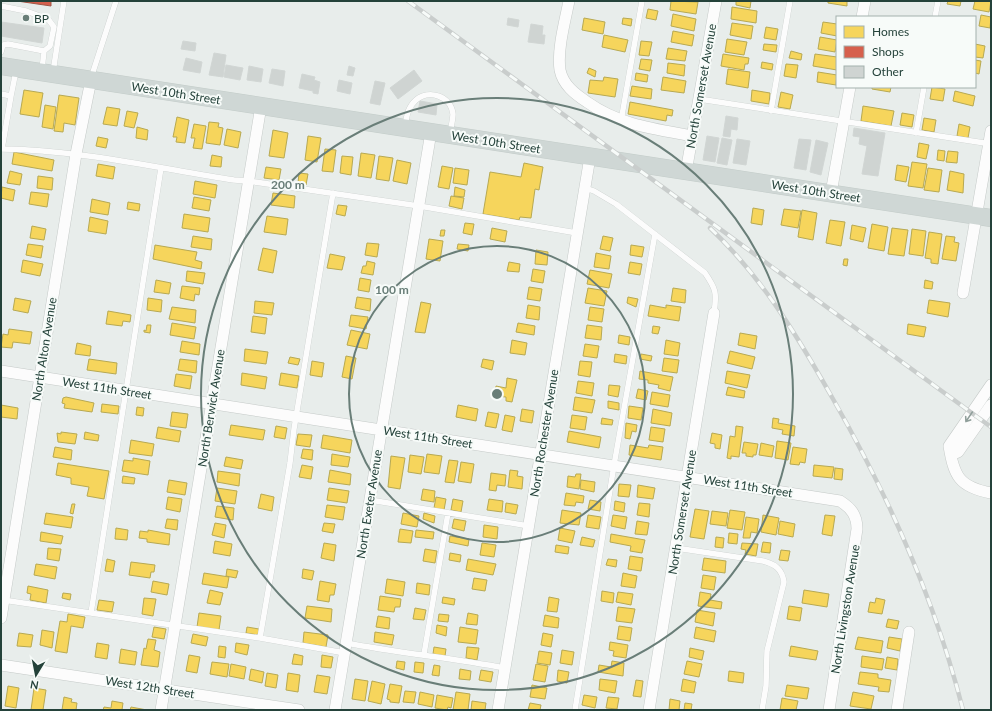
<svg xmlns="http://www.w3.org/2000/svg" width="992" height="711" viewBox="0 0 992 711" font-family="Lato,sans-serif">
	<rect width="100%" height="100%" fill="#e8edeb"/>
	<path fill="#f6d55c" stroke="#b7a952" d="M671,1L698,2L696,14L670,10Z
		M736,1H751L750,8L736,5Z
		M828,1H847V6L828,3Z
		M948,1H961L960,6L947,4Z
		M975,1H991L989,12L973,9Z
		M732,7L757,11L756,23L731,19Z
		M648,9L658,11L656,20L646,18Z
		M673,14L696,19L694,31L671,26Z
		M981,15L991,17L990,28L979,26Z
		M584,18L605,22L603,34L582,30Z
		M623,18L632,19L631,26L622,24Z
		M823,22L837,24V36L821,33Z
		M732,23L753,26L751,39L730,35Z
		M766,27L778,29L776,40L764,38Z
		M673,31L694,35L692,46L671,42Z
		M604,35L628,40L625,52L602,47Z
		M820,37L837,40L835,52L818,49Z
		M727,39L747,42L744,55L725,52Z
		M641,41L652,42L649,56L639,55Z
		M764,44L777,45L776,52L763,50Z
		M975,44L985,46L983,58L975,57Z
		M668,48L687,51L685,61L666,59Z
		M791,51L802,54L801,60L789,58Z
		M723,54L749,58L748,64H745L744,70L721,66Z
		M815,54L837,57V70L813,66Z
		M641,59L652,60L650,71L639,69Z
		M975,60L981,61L979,74L975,73Z
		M762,62L773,64L772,70L761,68Z
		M668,63L685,65L684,76L667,73Z
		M786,64L798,65L796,78L784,76Z
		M589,68L596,71L595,77L587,73Z
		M728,69L750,72L748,88L726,84Z
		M818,72L837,75L836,85L817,82Z
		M636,73L648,75L647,82L635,80Z
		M604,77L618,79L615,97L588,93L590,80L603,81Z
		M663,77L686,81L684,93L661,90Z
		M632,86L652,89L651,99L630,96Z
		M872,87H891L890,92L872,89Z
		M932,87L945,89L943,101L930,99Z
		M24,90L43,93L39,117L20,114Z
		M752,90L770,93L769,104L751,101Z
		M955,91L975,96L973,106L953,101Z
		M781,92L793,95L790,109L778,107Z
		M59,95L79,98L75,125L64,123L63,132L54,131Z
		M630,102L673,110L672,116L667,115L666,121L628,114Z
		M45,105L56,107L53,129L42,127Z
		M863,106L894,111L891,126L861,121Z
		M107,107L120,109L117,126L103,124Z
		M127,111L138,113L134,128L124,126Z
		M902,113L914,115L912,127L900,125Z
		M177,117L189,120L185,143L176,142L177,137H173Z
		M924,118L936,120L934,132L922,130Z
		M209,122L219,123L218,127L223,128L220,145L206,143Z
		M194,124L206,126L202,149L193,148L195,138H191Z
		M959,124L970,127L968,138L957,136Z
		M137,127L148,130L147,140L136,138Z
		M227,129L241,132L238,148L224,145Z
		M273,130L288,133L284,158L269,156Z
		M308,136L321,138L317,162L305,160Z
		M98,137L108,139L106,148L96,146Z
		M919,143L929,145L926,159L917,157Z
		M325,149L336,150L333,172L322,171Z
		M938,150L945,151L944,161L937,160Z
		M948,151L958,152L957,163L946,162Z
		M14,152L54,160L52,171L12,164Z
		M361,153L375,155L371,178L358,176Z
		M212,155L222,157L221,167L210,166Z
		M342,156L353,157L351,175L340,173Z
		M379,156L393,158L389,181L376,179Z
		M397,160L411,163L407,184L393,181Z
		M912,162L927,164L923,188L908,186Z
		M524,163L543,167L539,190L535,189L531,218L520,217L519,220L483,214L490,172L521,177Z
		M98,164L115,167L113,179L96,176Z
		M897,165L909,167L906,182L895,180Z
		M442,166L453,168L449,189L438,187Z
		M266,167L281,169L279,180L264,178Z
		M455,168L469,170L467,185L453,183Z
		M928,168L942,170L939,192L924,190Z
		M10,171L22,174L20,185L7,183Z
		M950,171L964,174L963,193L947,190Z
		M299,173L308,174L306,185L298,183Z
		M38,176L53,178L52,190L37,188Z
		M195,181L217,185L215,198L193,194Z
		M2,187L15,190L13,201L1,198Z
		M455,187L465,190L464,197L454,196Z
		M31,192L49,194L47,207L29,204Z
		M273,193L295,196L294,208L271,205Z
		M451,196L464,198L462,209L449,206Z
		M194,197L211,200L209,211L192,208Z
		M92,199L110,203L108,215L90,212Z
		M128,202L140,204L139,211L127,209Z
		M338,205L347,206L345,216L336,214Z
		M753,208L764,210L762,225L751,223Z
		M784,209L801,211L798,228L781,225Z
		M802,210L817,213L813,240L798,237Z
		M184,214L210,218L208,232L182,228Z
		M267,216L288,219L286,235L264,232Z
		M90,217L108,221L106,234L88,231Z
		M830,220L845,222L841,246L826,243Z
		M465,223L474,224L472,235L463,233Z
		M872,224L888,227L884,251L868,248Z
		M852,225L866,228L863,242L850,239Z
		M32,226L46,229L44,240L30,238Z
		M492,228L507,231L505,242L490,239Z
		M892,228L908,230L904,256L888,254Z
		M912,229L926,231L923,256L909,254Z
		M441,230H445L444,236H440Z
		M929,232L942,234L938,264L931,263V259L925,258Z
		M193,236L212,239L211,250L191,247Z
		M603,236L613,238L610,251L600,249Z
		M946,236L955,237L954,242L959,243L956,261L942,259Z
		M429,239L443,241L440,261L426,259Z
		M367,243L379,244L377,257L365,255Z
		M28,244L43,246L41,258L26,255Z
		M458,244L469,245L468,251L457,249Z
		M155,245L197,252L195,260L202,262L201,269L153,259Z
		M631,245L644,247L642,257L630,255Z
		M263,248L277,251L273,273L258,270Z
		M536,250L548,252L547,265L535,264Z
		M596,253L611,256L609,269L594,267Z
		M330,254L345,257L342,270L327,268Z
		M844,259H848L847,266L843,265Z
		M23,260L43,264L40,276L21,272Z
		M367,261L375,263L373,275L361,273L363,266H366Z
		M509,262L520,264L519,272L507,271Z
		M630,262L642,264L640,275L628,273Z
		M533,269L545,271L543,283L531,281Z
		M590,270L612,274L609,288L587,284Z
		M187,271L205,273L203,284L186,281Z
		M360,278L371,280L369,292L358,290Z
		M156,280L171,283L169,294L154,292Z
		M925,280L933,282L932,289L924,288Z
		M182,286L200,288L199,295L195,294L194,301L180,298Z
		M529,287L542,289L540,301L527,299Z
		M588,288L607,291L604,306L585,303Z
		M673,288L686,290L685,303L671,301Z
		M357,297L371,299L370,311L355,308Z
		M628,297L638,299L636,307L627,303Z
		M15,298L31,301L28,313L13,310Z
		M148,298L162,300L161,312L147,310Z
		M929,300L950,303L948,317L927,313Z
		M255,301L274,303L272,315L254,313Z
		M421,302L431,304L425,333L415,332Z
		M528,305L540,307L539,320L526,318Z
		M650,305L666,308V305L681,307L679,321L648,316Z
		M172,307L196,310L195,323L169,319Z
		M590,307L604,309L602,322L588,320Z
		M108,311L131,315L130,322L123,321L122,326L106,324Z
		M351,315L368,317L366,329L349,326Z
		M253,316L267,318L265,334L251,332Z
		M172,323L196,327L194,339L170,335Z
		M518,323L535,326L534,335L516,332Z
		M908,324L926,327L924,337L907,334Z
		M147,325H151L150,333L144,332V330L146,331Z
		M587,325L602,327L601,340L585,338Z
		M653,326L660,327L658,334L652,333Z
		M9,329L32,332L30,344L13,342L12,348L1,347L3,334L8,335Z
		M351,330L370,334L367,349L347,345Z
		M740,333L757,336L755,349L738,345Z
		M619,335L630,337L629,345L618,343Z
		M512,340L527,343L525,355L510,353Z
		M666,340L680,343L678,356L664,354Z
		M182,341L200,344L199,355L180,352Z
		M77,343L91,346L90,356L75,354Z
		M585,344L599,346L597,358L583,356Z
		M245,349L268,352L266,364L244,361Z
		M730,351L755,357L752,369L727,363Z
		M615,354L627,356L626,364L614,362Z
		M641,354L652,356L651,361L640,359Z
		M346,356L356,358L352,379L342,377Z
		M290,357L300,359L298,365L288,363Z
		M664,358L679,360L677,373L662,371Z
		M89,359L117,363L116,374L87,370Z
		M180,359L197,361L196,373L178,370Z
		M483,359L494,361L492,370L481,367Z
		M312,361L324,363L322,377L310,375Z
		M580,361L592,362L590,377L578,375Z
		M640,371L673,377L670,391L658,388L659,385L648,383V380L639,379Z
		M727,371L750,375L747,388L725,383Z
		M242,373L267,377L265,389L241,385Z
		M281,373L299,376L297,388L279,385Z
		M176,374L192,376L190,389L174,386Z
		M507,378L517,380L512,402L506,401V397L495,396L496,386L506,388Z
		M578,381L594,383L592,396L576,393Z
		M609,385L620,386L618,397L608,395Z
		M728,387L745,391L744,398L726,395Z
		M638,389L648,391L646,400L636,398Z
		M652,392L670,395L668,407L650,404Z
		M66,397L94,403L92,412L64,408L65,404L62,403L63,398Z
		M575,397L595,400L592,413L573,410Z
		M608,401L619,403V410L608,408Z
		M102,404L119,406L118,414L101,412Z
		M1,405L18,408L17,419L1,417Z
		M458,405L478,409L476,421L456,417Z
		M629,406L643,408L641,420L628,418Z
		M137,407L144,408L143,416L136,415Z
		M522,409L534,411L532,423L520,421Z
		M653,409L672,413L670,426L651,423Z
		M172,412L188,414L186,428L170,426Z
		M488,412L499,414L496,428L485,426Z
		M505,415L515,417L512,432L502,430Z
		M572,415L587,417L585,430L570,428Z
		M602,418L613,420L612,425L601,424Z
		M773,418L779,419L778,423L795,426L794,436L782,434L783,430L772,428Z
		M626,423L637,425L636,432L632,431L630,439L625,438Z
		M231,425L265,430L263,440L229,435Z
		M276,426L287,428L285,439L274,437Z
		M736,426L743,427L739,457L731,456V459L727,458L730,436L735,437Z
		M158,427L181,431L179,442L156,438Z
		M651,427L665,429L663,442L649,440Z
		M569,431L601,437L599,448L567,442Z
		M61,432L77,434L75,444L58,442L57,433L61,434Z
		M85,432L99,435L98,441L84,439Z
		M712,433L722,435L720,449L715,448V444L710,443Z
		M298,434L312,435L310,447L296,445Z
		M323,435L352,440L350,453L321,448Z
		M131,440L154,444L152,456L129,453Z
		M777,441L791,443L788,460L775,458Z
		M744,442L758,444L756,455H753V457L746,456V453H742Z
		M761,443L774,446L772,457L759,455Z
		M630,445L648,448L649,445L663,447L661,460L629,455Z
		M55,447L72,450L71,460L53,457Z
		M793,447L807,449L805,463L800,462L799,465L790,464Z
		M303,449L313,450L312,460L301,458Z
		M332,454L350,457L348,467L331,465Z
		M427,454L442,456L439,474L424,472Z
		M410,455L424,457L421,474L408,472Z
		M391,456L405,458L400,489L388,487Z
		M226,457L243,460L241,469L224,466Z
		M133,458L150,461L148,475L122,471L124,460L133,461Z
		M449,460L458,461L454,483L445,482Z
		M461,462L474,464L471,483L458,481Z
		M58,463L109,471L104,499L87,496L89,487L71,484V478L56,475Z
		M302,465L313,467L311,479L299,477Z
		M814,465L834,467L832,478L813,476Z
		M835,468L843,469L842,480L834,479Z
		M330,470L351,474L350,485L328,482Z
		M510,470L518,471L517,476L523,477L522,489L508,487Z
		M218,471L240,474L239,486L217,482Z
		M491,473L506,475L505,486L497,485L496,491L489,490Z
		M576,474H581L579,489L567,487L568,476L575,477Z
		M123,476L135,478L134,484L122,483Z
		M169,480L187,483L185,495L167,492Z
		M581,480L595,482L594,492L580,489Z
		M619,484L631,485L629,497L618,496Z
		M638,485L655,488L653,499L637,497Z
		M217,488L237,491L235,504L215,501Z
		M329,488L349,491L347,503L327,500Z
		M423,489L435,491L434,502L421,500Z
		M566,493L584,496L583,503L576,502L575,506L564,505Z
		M261,494L274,497L272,511L258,508Z
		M168,497L182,499L180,512L166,509Z
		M436,497L446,499L444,510L434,508Z
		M453,499L463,501L461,512L451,510Z
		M489,499L503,501L502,512L487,510Z
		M590,500L601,502L600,511L588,509Z
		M615,501L625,503L624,512L614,510Z
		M506,503L518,505L516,514L505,512Z
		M639,503L650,504L649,517L637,515Z
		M72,504H75L73,514L70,513Z
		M327,505L345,507L343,520L325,517Z
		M217,506L234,508L233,520L215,517Z
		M695,509L709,511L704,539L690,537Z
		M562,510L581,513L579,525L560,523Z
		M730,510L745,512L742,530L727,528Z
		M712,511L728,513L726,526L710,524Z
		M46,513L73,517L71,528L44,524Z
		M403,513L419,516L417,527L401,524Z
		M424,513L435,516L434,523L423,519Z
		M588,515L601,517L599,529L586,527Z
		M613,515L627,517L625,529L611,526Z
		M763,515L779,518L776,535L761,532Z
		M825,515L835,516L832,536L822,534Z
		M746,517L759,519L757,533L751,532L750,538H743Z
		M167,519L178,520L177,530L165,528Z
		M454,519L466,521L464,531L452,528Z
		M637,521L649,523L647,535L635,534Z
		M780,521L795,524L793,537L778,534Z
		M215,523L226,525L224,538L212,535Z
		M324,523L335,524L333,533L322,531Z
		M484,525L498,527L497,539L483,537Z
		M116,528L128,530L127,540L115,539Z
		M560,528L575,531L572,543L558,540Z
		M400,529L413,531L411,543L398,542Z
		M148,530L170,534L169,545L147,542V539L139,538L140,531L148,532Z
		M416,530L434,532L433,539L415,537Z
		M41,532L63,536L61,544L40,541Z
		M729,533L738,534L737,544L728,543Z
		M611,534L645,540L642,553L630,551L631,546L610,542Z
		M450,536L469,539L468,546L449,542Z
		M582,537L595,540L593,547L580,545Z
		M716,537L724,538L723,548L715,547Z
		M215,541L232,544L230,556L213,553Z
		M763,542L771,543L770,553L761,552Z
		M324,543L336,545L334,561L321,558Z
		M482,543L496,545L494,557L480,555Z
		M742,543L758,544L756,556L745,554L746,550L741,549Z
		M556,545L569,547L568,554L555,552Z
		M48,548L61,549L59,561L47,559Z
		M425,549L437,551L435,563L423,561Z
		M781,550L790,551L788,561L779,560Z
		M450,553L461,555L460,562L449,560Z
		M630,556L643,558L641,571L628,569Z
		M704,558L726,561L725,573L702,570Z
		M107,559L115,561L113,572L105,571Z
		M468,559L496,564L493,575L466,570Z
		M608,559L617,560L616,567L606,565Z
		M131,562L155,565L154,572H151L150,578L129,575Z
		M36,564L57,567L55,579L34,575Z
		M227,569L238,571L236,578L226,576Z
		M303,569L314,571L312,580L302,578Z
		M204,573L229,577L227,588L202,584Z
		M623,573L637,576L635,588L621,586Z
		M703,575L716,577L714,590L701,588Z
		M474,578L487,580L485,591L472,589Z
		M387,579L405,582L403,596L385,593Z
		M153,581L169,584L167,595L151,592Z
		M320,581L336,584L334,595H330L329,602L317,600Z
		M417,583L430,585L429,595L416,593Z
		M28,586L48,590L46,603L30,600L31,594L27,593Z
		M210,590L223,593L220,605L207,603Z
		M804,590L829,594L827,607L802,603Z
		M602,591L614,593L613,603L601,601Z
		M618,592L633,594L631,605L616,602Z
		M700,592L711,594L710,600L722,602L721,609L698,606Z
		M63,593L71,594L70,600L62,598Z
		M380,596L401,599L400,607H395L394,612L378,610Z
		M443,597L455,599L454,605L442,603Z
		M549,597L559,599L557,612L547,611Z
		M144,598L156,599L153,616L142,614Z
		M876,598L885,600L882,614L868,612L870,602L875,603Z
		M99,600L114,602L112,612L97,610Z
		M307,606L332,609L331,622L305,618Z
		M789,606L802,608L800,621L787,619Z
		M618,607L635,609L632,623L616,621Z
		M415,608L426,610L424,620L413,619Z
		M697,610L715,613L713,626L695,622Z
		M199,613L221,616L219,630L197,627Z
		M468,613L478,615L477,625L466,624Z
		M68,614L85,617L83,628L71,626L67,653L55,651L60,621L67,622Z
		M439,614L449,615L448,622L438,621Z
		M545,615L559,618L558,628L543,626Z
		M378,616L390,618L389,629L376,627Z
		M888,619L899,621L897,629L886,627Z
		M437,625L447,627L446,636L436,633Z
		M619,626L632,628L630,641L617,639Z
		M154,627L166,629L164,639L152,637Z
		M247,627L259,629L258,635L246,633Z
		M460,627L478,630L476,644L458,642Z
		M696,627L716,631L714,642L694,638Z
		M42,630L54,632L52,648L40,645Z
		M304,632L328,635L326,647L303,643Z
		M375,632L394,635L392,645L374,642Z
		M19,633L33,635L31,647L17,646Z
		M543,633L553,635L551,647L541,645Z
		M193,634L208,637L206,646L191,643Z
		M858,637L883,641L881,653L855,649Z
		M889,637L902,639L900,651L887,648Z
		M148,639L156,640L154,650L160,652L158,667L141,665L144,648L146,649Z
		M610,642L628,645L626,658L613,656L614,651L609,650Z
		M97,643L109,645L107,659L95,657Z
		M236,643L249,645L247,655L235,652Z
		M219,646L226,647L225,658L218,657Z
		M791,646L818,651L816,660L789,656Z
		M434,647L446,649L445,656L433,654Z
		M467,647L479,648L477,660L466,658Z
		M690,648L704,651L702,660L689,657Z
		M121,649L137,652L135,665L119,663Z
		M562,650L574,652L572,665L560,663Z
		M539,651L552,653L550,665L537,663Z
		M294,654L303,656L302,665L292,664Z
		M189,655L200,657L197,673L186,671Z
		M322,655L333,657L331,668L321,667Z
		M862,656L884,659L882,670L861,667Z
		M887,657L898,659L897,670L885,668Z
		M397,661L405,662L404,670L396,668Z
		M612,661L624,663L623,676L598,672L599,665L611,667Z
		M687,661L702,664L699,677L684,674Z
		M212,662L229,664L227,677L210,674Z
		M415,662L424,663L423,673L414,672Z
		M231,664L246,667L244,679L229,676Z
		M536,664L548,666L545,682L533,680Z
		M434,665L440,666L439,676L432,675Z
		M251,669L264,672L262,683L249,680Z
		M460,669L471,671L470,680L459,679Z
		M481,670L493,672L491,682L479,680Z
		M558,670L569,672L567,683L557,681Z
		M729,671L744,673L743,683L728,681Z
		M860,672L878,674V678L891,680L889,692L878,691L879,687L858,684Z
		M267,673L278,675L276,688L265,686Z
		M288,673L300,675L298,692L286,690Z
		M317,675L330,677L327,694L314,692Z
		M355,679L368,681L365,701L352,699Z
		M600,679L617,681L615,693L599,690Z
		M683,679L696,682L694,693L681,691Z
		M636,680L643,681L641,697L633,696Z
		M372,681L385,684L381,704L368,701Z
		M390,684L402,686L399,703L390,702V700L387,699Z
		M532,685L547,688L545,699L530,697Z
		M787,685L809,688L807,699L785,696Z
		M8,686L19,688L16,708L5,706Z
		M34,688L46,690L43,710H31Z
		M405,691L416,692L414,703L403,702Z
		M420,692L434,695L432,707L418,704Z
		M456,692L470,694L468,710H453Z
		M853,692L874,696L871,709L850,706Z
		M437,695L453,698L451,708L448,707L447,710L435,708Z
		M584,695L597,697L595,708L582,705Z
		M64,697L72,699L71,702L77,703L76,710H62Z
		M608,697L619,698L617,709L606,708Z
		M782,698L798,701L796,710H780Z
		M670,699L680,701L679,710H669Z
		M112,701L123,703L122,710H103L104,707L111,708Z
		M472,701L486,703L485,710H471Z
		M530,703L541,705L540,710H528Z
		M685,703L692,704L691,710H684Z
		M131,707L147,710H130Z"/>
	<path fill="#d6604d" stroke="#a15747" d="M17,1H51V6Z"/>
	<path fill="#cfd4d2" stroke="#d1d6d4" d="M508,18L519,20L518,27L507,25Z
		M1,22L44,28L42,43L1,36Z
		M531,24L543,26L542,35H545L544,44L528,42Z
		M183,41L196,43L195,51L181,49Z
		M214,53L226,55L223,77L209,75Z
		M186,58L202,62L200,73L183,70Z
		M226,65L243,68L240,80L224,77Z
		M249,66L263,69L261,82L247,80Z
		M349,66L355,68L353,76L347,75Z
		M272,69L285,71L283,86L269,83Z
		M414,70L422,81L398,99L390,88Z
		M302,74L315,77L314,80L320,82L318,94L313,93V91L299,88Z
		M339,80L352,83L350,94L337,91Z
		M375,81L385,83L380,105L370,103Z
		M420,101L437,104L436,115L418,112Z
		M726,116L738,118L737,130L731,129L730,137L723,136Z
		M854,128L885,133L878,176L862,174L867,146L859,144L860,137L853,136Z
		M707,136L719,138L715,162L703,160Z
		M722,138L732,140L727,165L717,163Z
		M737,139L750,141L746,165L733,163Z
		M799,139L811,140L806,170L794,168Z
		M816,140L828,143L821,175L810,172Z"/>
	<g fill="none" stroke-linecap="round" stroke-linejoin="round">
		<g stroke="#c5cac8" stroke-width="6">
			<path id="service" d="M1,6L26,11L48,19L54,27L50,46L44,51
				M935,17L938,1
				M1,52L3,45L8,44L44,51L42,70
				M53,72L64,1
				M91,78L116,1
				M1,94L11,96L16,71
				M699,99L991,144
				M771,111L790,1
				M621,121L642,1
				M405,125C407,115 408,107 416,100C429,89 451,96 453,114C453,119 451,127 450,133
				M916,133L924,87
				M1,149C80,150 157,168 234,180L248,181L419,206L577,233
				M2,149L11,96
				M585,188L594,191L616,204L705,273C716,289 717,293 714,313
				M370,500L529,526
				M676,548L763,561C775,564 782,569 784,582L767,651L766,686L762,710
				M3,600L260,638L345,653
				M91,613L161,168
				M260,638L290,463L294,429L333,193
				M346,643C399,653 452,658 505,668
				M424,654L448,513
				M575,710L614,465L655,234"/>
		</g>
		<g stroke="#c5cac8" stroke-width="12">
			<path id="minor" d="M569,1C565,21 557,50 560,70C563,85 575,94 587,102C619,125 655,129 693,136
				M862,17L865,1
				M686,172L716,1
				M831,193L850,87
				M963,293L991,131
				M1,371L840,501C851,508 857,515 857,529L829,710
				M991,385L949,446C954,476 959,487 991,493
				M951,455L958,452L991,405
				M1,618L76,154L91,80
				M1,665L299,710
				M161,710L261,106
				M335,710L431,132
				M498,710L590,157
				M649,710L714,313
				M897,710L909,632"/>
		</g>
		<g stroke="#c3ccc9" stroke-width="18">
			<path id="primary" d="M1,66L991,218"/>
		</g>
		<use href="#service" stroke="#fcfcfc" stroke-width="5.5"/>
		<use href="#minor" stroke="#fcfcfc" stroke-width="11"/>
		<use href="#primary" stroke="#cfd7d5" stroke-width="17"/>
		<g stroke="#c9cdcc" stroke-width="4.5">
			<path id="rail" d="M408,1L991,427
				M710,228C762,277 798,337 833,399C889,497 935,600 963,710"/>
		</g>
		<use href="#rail" stroke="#f7fbf9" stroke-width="3" stroke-dasharray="9" stroke-linecap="butt"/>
	</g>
	<defs><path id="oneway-shaft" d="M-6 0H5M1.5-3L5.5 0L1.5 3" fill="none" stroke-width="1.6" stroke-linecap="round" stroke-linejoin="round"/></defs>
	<use stroke="#909f9b" href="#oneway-shaft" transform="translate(969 417) rotate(124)"/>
	<g fill="none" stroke="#697e78" stroke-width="2">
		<circle cx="497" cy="394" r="148"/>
		<circle cx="497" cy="394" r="296"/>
	</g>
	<circle fill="#697e78" stroke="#f7fbf9" stroke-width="1.5" cx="26" cy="18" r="4"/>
	<g text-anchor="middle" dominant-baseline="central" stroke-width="4" stroke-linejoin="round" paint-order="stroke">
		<g font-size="12" fill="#24423a" stroke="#f7fbf9" text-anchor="start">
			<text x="34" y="18">BP</text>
		</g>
		<g font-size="12" fill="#24423a" stroke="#f7fbf9">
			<text transform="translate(701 86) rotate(-80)">North Somerset Avenue</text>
			<text transform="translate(176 93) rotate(9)">West 10th Street</text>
			<text transform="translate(496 142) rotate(9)">West 10th Street</text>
			<text transform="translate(816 191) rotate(9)">West 10th Street</text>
			<text transform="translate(44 349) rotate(-81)">North Alton Avenue</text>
			<text transform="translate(107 388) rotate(9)">West 11th Street</text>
			<text transform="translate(211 408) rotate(-81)">North Berwick Avenue</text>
			<text transform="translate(544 433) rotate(-81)">North Rochester Avenue</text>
			<text transform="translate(428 437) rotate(9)">West 11th Street</text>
			<text transform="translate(748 486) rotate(9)">West 11th Street</text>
			<text transform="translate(369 504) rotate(-81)">North Exeter Avenue</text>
			<text transform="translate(682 512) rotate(-81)">North Somerset Avenue</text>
			<text transform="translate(845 609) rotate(-81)">North Livingston Avenue</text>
			<text transform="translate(150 687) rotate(9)">West 12th Street</text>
		</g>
	</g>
	<circle cx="497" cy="394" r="6" fill="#697e78" stroke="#f7fbf9" stroke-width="2"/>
	<g font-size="12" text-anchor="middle" font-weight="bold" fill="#697e78" stroke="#f7fbf9" stroke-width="4" stroke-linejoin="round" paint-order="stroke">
		<text x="288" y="189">200 m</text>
		<text x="392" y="294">100 m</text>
	</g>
	<rect width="992" height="711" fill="none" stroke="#24423a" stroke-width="4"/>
	<rect x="836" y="16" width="140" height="72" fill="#f7fbf9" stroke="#a3b1ad"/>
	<rect x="844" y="26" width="20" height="12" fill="#f6d55c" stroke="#a3b1ad"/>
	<text x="872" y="36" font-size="12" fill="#24423a">Homes</text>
	<rect x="844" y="46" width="20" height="12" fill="#d6604d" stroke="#a3b1ad"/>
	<text x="872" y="56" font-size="12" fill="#24423a">Shops</text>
	<rect x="844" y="66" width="20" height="12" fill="#cfd4d2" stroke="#a3b1ad"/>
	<text x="872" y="76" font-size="12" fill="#24423a">Other</text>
	<g transform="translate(36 675) rotate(190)" stroke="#f7fbf9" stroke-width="3" paint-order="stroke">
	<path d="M0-3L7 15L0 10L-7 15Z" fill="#24423a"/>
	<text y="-6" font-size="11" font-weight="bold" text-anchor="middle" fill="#24423a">N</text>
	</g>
</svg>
